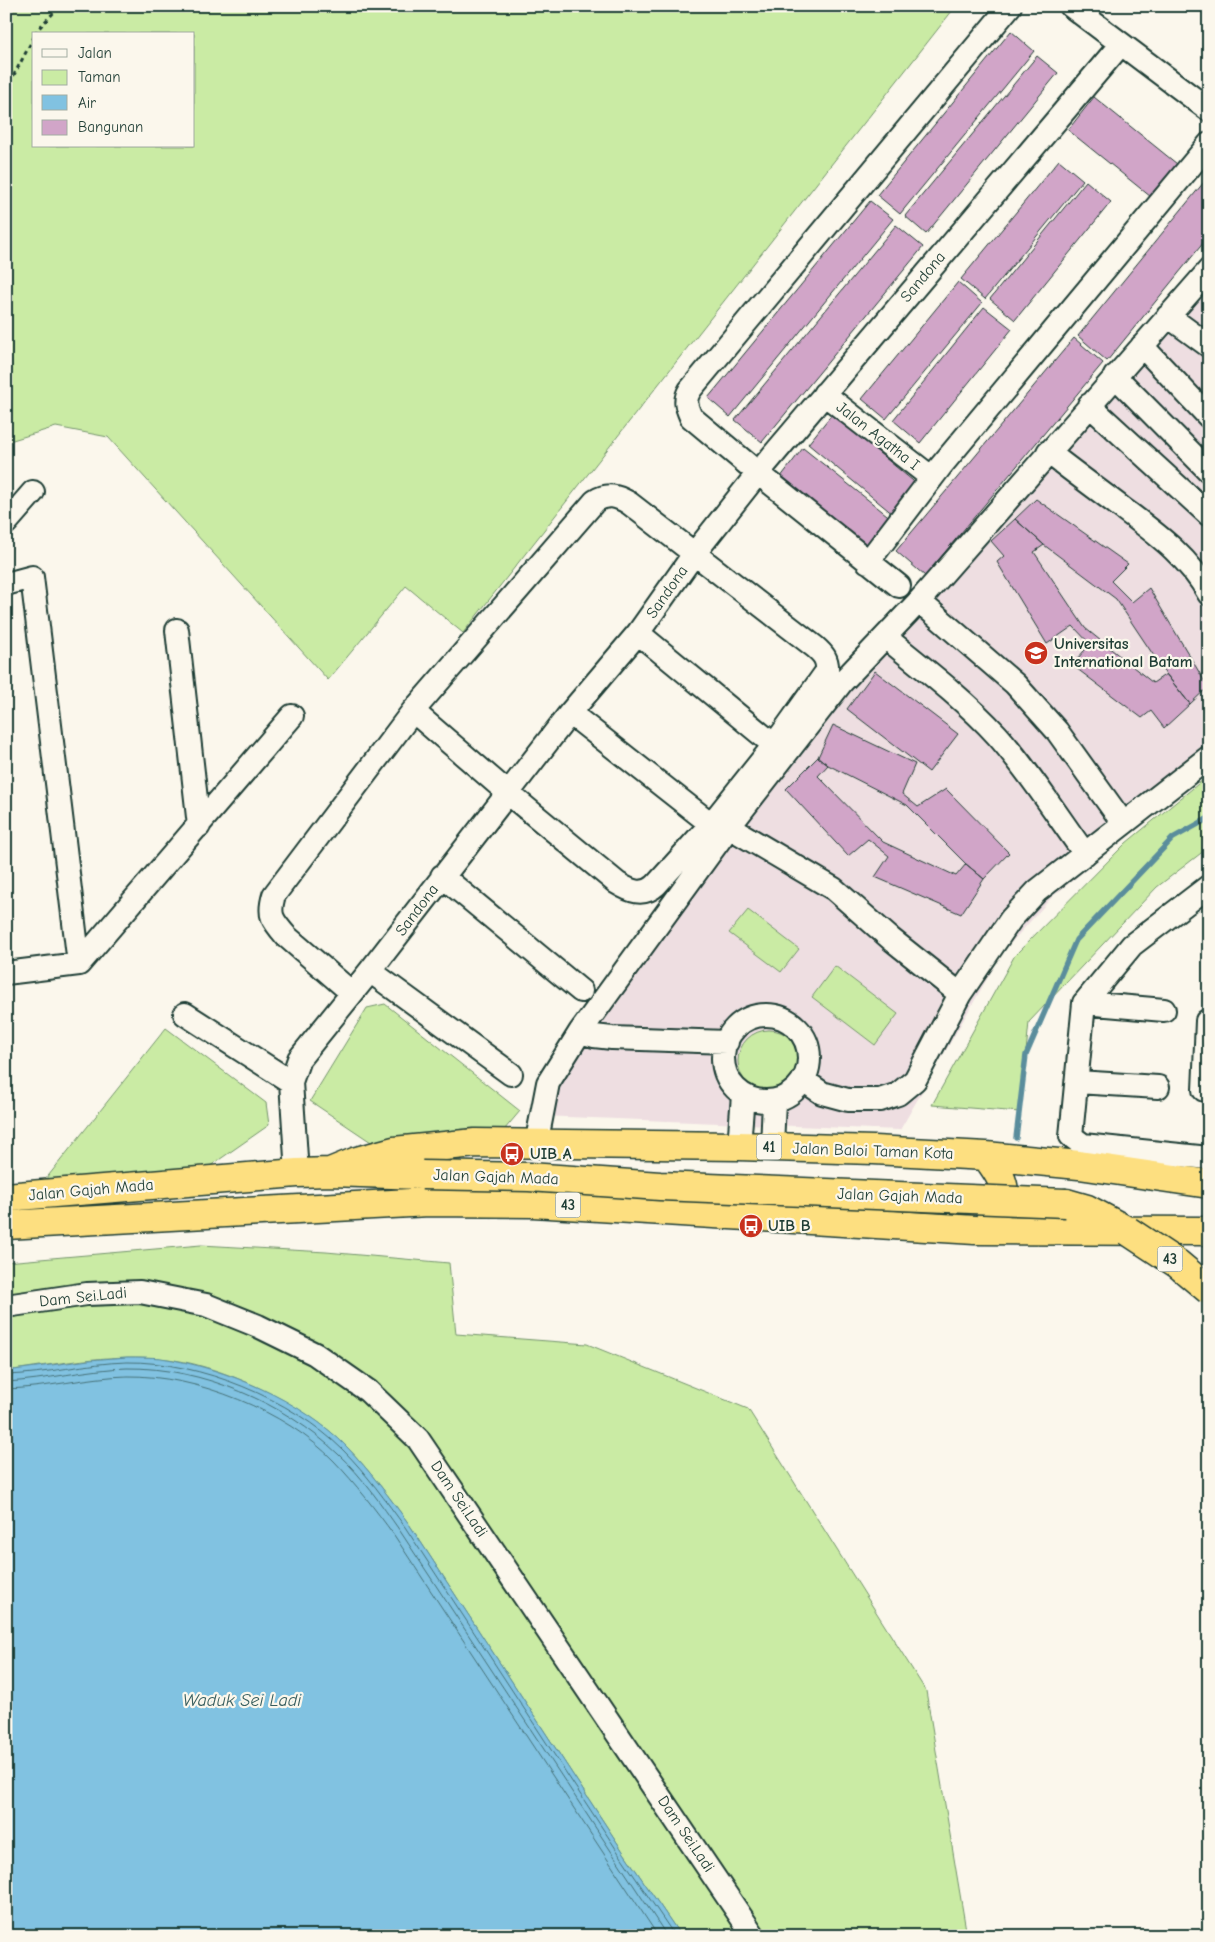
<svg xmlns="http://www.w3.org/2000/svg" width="1215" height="1942" viewBox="0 0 1215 1942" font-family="'Comic Neue',sans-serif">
	<rect width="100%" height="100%" fill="#fbf7ec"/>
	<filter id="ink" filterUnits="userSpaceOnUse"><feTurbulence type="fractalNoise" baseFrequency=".02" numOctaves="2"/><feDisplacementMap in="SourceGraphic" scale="10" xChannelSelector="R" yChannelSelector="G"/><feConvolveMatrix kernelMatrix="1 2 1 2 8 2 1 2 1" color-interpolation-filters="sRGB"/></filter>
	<g filter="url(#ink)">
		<path fill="#eedee1" d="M1209,253V772L1053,896L1002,953L900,1130L540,1116L643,941Z"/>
		<path fill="#caeba4" stroke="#74946c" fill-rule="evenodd" d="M6,6H956L463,633L406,586L328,680L108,437L56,427L6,442ZM34,34H194V146H34Z
			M1209,775V847L1157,887L1029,1022L1020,1112L932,1105L1015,955L1126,843Z
			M748,910L799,949L781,972L729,933Z
			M835,966L898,1014L875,1045L812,997Z
			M385,1004L520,1111L499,1136L374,1144L310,1101L367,1008Z
			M166,1028L266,1103L269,1125L203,1171L41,1185Z
			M738 1061a31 31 0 1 1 62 0a31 31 0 1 1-62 0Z
			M201,1245L326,1252L449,1263L456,1334L587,1344L748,1409L926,1691L967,1936H681L624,1853L409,1524C390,1498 370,1471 347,1447C306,1404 217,1362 158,1358C107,1354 56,1364 6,1371V1262Z"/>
		<path fill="#81c2e1" stroke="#5a8d9c" d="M127,1357C138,1357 150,1357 161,1358C224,1367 303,1401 347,1447C370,1471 390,1498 409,1524L624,1853L681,1936H6V1371L89,1360Z"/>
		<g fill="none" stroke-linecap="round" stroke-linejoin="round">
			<path stroke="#467279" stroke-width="1" d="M6,1375C47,1374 86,1363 127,1362C199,1361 292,1399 343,1450C367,1474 386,1501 405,1527L620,1855L675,1936
				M6,1382C47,1380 87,1369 127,1368C201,1367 285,1403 338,1454C362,1476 381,1504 400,1531L667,1936
				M6,1389C47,1388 87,1377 127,1376C196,1375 286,1411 334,1461C356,1484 375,1509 394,1535L658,1936"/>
			<path stroke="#5a8d9c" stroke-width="5.5" d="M1016,1138L1026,1055L1076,940L1173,838L1209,818"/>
		</g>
		<path fill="#d1a5c8" stroke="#1f3d34" d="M1011,31L1034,51L900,214L877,195Z
			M1037,56L1058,73L926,234L905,216Z
			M1094,97L1182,168L1156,201L1068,130Z
			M1059,160L1083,180L985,299L961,279Z
			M1209,176V236L1107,361L1078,336Z
			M1086,181L1111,202L1015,320L990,299Z
			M870,201L893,219L730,417L708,398Z
			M896,225L923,247L762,442L735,420Z
			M958,282L982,303L886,419L862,399Z
			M984,307L1012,329L920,443L893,420Z
			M1074,338L1103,363L925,576L896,551Z
			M832,414L918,485L894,515L808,444Z
			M803,448L892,519L868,549L780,478Z
			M1036,499L1128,564L1111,581L1132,602L1149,588L1208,687L1190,704L1166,674L1116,599L1044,545L1015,519Z
			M1015,519L1044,545L1034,552L1085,628L1153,683L1166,674L1190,704L1164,728L1151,711L1142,718L1072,665L1090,644L1073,626L1047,644L997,562L1004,556L991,541Z
			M875,671L958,734L929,772L847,709Z
			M833,725L915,764L902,794L918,807L946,789L1009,853L984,879L966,864L907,805L828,765L818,757Z
			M818,757L828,765L818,776L883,842L956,876L966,864L984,879L961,914L875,877L889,856L868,839L848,856L786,789Z"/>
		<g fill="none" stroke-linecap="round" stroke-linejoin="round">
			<g stroke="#1f3d34" stroke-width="26">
				<path id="minor" d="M1071,6L1209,110
					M1168,316L1209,346
					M1142,346L1209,417
					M1115,376L1209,471
					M824,394L932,478
					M1089,405L1209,515
					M1048,452C1072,471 1097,489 1122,508C1155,533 1188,556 1209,594
					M6,523L33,492
					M868,562L941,466L1209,144
					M6,584L32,577L79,964
					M899,586L758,473L691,417C686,406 684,400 690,390L1010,6
					M919,601L1015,684L1057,731L1123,823
					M177,630L199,826
					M638,633L774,745
					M885,637C922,667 965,700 997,735C1029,771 1056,814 1085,854
					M570,713L711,824
					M729,827L834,889L891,939L960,994
					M442,876L581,991
					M1209,886L1132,945L1084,1003L1071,1136L1083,1145L1209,1158
					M370,971L511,1074
					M6,973L79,964L292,716
					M352,993L286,936C272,920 268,915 274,895L413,711L595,501C608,493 617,496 629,503L815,647C823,654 828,659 827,671L774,745L711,824L656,885C643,897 630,891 617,883L508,793L413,711
					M1084,1003L1164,1010
					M185,1014L291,1082
					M723 1058a43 43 0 1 1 86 0a43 43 0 1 1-86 0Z
					M1209,1020L1207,1021L1204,1090L1209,1091
					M727,1042L612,1038L594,1036L580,1032L729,827L842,682L919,601L1209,270
					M803,1080L822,1093L848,1100H880L898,1094L915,1080L960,994L1011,919L1037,891L1209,757
					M1077,1082L1158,1087
					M536,1145L548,1083L580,1032
					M739,1146L743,1095
					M772,1147L774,1101
					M297,1173L291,1082L299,1059L370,971L570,713L638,633L694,554L758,473L1121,44
					M6,1306L87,1294L140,1292L206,1305L258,1326L315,1354L368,1391L418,1439L754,1936"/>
			</g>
			<g stroke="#1f3d34" stroke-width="31">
				<path id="highway" d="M986,1156C1005,1181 1012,1192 990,1220
					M330,1172L357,1161L394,1151L475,1143L739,1146L874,1150L986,1156L1079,1165L1209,1184
					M6,1197L297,1173L330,1172L422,1175
					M1066,1203L1087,1209L1126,1230
					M6,1225L429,1202L533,1203L975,1230L1209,1231"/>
			</g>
			<path stroke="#1f3d34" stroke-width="3" stroke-dasharray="4 4" stroke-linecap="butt" d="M35,34L38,29L60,6
				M6,90L34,37"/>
			<use href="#minor" stroke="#fbf7ec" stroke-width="22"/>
			<use href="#highway" stroke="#fddf80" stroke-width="28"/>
			<g stroke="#1f3d34" stroke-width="31" stroke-linecap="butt">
				<path id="highway-bridge" d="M422,1175L529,1177L660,1186L1066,1203
					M1128,1231L1178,1264L1209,1290"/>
			</g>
			<use href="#highway-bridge" stroke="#fddf80" stroke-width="28"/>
		</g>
	</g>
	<defs>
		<g id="university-disc" transform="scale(1.25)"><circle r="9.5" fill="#c8321e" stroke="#fbf7ec"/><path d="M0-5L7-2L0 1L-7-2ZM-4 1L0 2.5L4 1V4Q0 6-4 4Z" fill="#fff"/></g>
		<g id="bus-disc" transform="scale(1.25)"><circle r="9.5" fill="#c8321e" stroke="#fbf7ec"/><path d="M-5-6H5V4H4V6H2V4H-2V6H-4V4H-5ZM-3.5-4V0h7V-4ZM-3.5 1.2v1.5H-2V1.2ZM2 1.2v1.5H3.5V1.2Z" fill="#fff"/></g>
	</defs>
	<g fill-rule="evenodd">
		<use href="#university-disc" x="1036" y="653"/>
		<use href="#bus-disc" x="512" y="1154"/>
		<use href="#bus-disc" x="751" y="1226"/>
	</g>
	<g text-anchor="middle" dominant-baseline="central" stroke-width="4.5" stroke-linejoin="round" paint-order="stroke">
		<g fill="#fbf7ec" stroke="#61756b" stroke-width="1">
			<rect x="756.5" y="1134.5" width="25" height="25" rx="4"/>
			<rect x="555.5" y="1192.5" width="25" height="25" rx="4"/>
			<rect x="1157.5" y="1246.5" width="25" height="25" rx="4"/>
		</g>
		<g font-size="15" font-weight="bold" fill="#1f3d34">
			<text x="769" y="1147">41</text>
			<text x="568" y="1205">43</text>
			<text x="1170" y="1259">43</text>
		</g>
		<g font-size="16" fill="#1f3d34" stroke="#fbf7ec">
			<text transform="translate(923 277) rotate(-50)">Sandona</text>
			<text transform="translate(878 436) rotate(38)">Jalan Agatha I</text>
			<text transform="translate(667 592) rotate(-55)">Sandona</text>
			<text transform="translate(417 910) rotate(-53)">Sandona</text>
			<text transform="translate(873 1151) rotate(2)">Jalan Baloi Taman Kota</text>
			<text transform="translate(496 1177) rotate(2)">Jalan Gajah Mada</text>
			<text transform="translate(91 1190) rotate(-5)">Jalan Gajah Mada</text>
			<text transform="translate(900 1196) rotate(2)">Jalan Gajah Mada</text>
			<text transform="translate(83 1297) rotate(-6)">Dam Sei.Ladi</text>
			<text transform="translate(459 1499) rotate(56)">Dam Sei.Ladi</text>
			<text transform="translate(686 1834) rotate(56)">Dam Sei.Ladi</text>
		</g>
		<g font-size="16" font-weight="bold" fill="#1f3d34" stroke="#fbf7ec" text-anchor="start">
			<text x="1054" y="644">Universitas<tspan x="1054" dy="18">International Batam</tspan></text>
			<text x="530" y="1154">UIB A</text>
			<text x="768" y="1226">UIB B</text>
		</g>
		<g font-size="18" font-style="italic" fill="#385e5f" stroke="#fbf7ec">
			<text x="242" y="1700">Waduk Sei Ladi</text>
		</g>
	</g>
	<rect width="1215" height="1942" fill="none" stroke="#fbf7ec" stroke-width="25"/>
	<rect x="12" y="12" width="1190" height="1917" fill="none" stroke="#1f3d34" stroke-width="2" filter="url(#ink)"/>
	<rect x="32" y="32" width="162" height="115" fill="#fbf7ec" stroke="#a3ada2"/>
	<rect x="42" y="49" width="25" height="8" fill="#fbf7ec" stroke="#a3ada2"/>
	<text x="78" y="58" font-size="15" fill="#1f3d34">Jalan</text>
	<rect x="42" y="70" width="25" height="15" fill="#caeba4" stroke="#a3ada2"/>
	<text x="78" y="82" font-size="15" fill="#1f3d34">Taman</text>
	<rect x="42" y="95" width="25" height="15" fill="#81c2e1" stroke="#a3ada2"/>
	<text x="78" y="108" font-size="15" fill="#1f3d34">Air</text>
	<rect x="42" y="120" width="25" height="15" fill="#d1a5c8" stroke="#a3ada2"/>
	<text x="78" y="132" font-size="15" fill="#1f3d34">Bangunan</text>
</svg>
